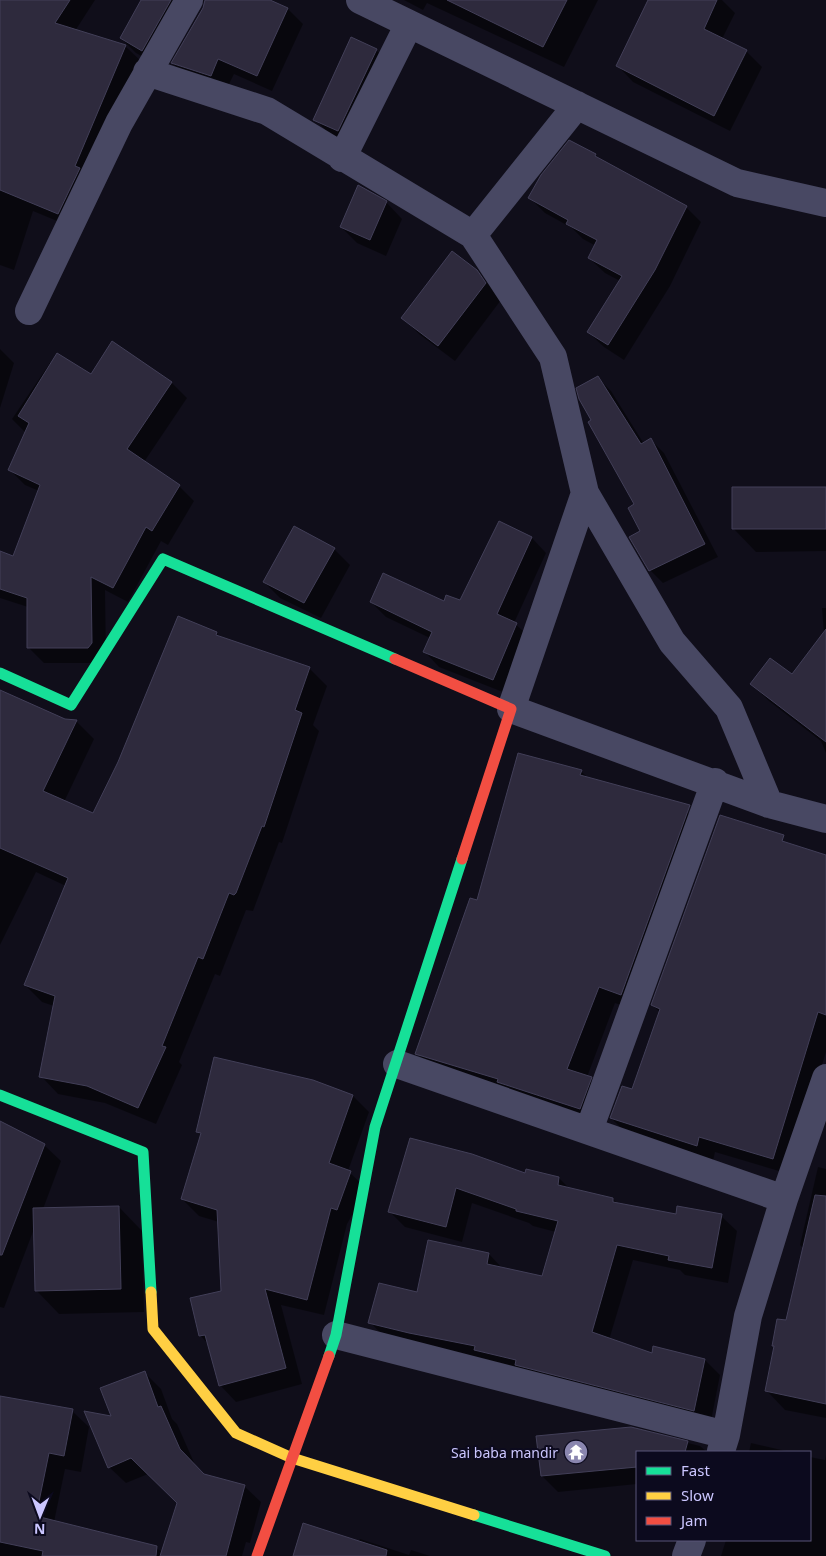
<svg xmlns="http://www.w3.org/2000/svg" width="826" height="1556" viewBox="0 0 826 1556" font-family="'Noto Sans',sans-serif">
	<rect width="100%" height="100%" fill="#100e1a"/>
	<path fill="#0007" d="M0,0H95L75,31L125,46L141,61L74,228L33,211L14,270L0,265Z
		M142,0H201L158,65L136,53L121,38Z
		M206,0H267L288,9L303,24L272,91L234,74L226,90L187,78L172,63L204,8Z
		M404,0H598L564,67L427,3L423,10Z
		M649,0H722L735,13L722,39L746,51L762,67L730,131L633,82L617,65Z
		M376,50L392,66L354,146L331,136L315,119Z
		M570,141L596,155L602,162L686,207L701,222L670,286L624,360L604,347L588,332L620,281L605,273L589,258L596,246L583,239L572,228L545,213L530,198Z
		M386,202L402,219L386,256L357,243L341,227Z
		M476,271L493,288L501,300L455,361L419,334L403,318Z
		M0,349L14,363L0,408Z
		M50,363L135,389L143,364L172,383L187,398L144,462L179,486L194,501L168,545L161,541L128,602L105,590L106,659L103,663H44L29,648L28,607L0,598V552L14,557L39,491L25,485L10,470L26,433L12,419Z
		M598,378L611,391L644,444L651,440L664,453L718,557L663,583L650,570L636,505L593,420Z
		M826,488V551L756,552L733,528Z
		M500,523L532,538L546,553L514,623L531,638L508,694L439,667L425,652L430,638L386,617L371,602L460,601Z
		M334,549L350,565L321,618L280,598L264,582Z
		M822,608H826V753L821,741L769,701L752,684L792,676L824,634Z
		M216,633L222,638L309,668L327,686L313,725L319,731L282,843L279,842L253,911L246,910L220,976L215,974L179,1062L182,1065L156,1124L105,1103L58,1094L41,1076L54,1006L42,1002L25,985L66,886L36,872L0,945V692L64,720L77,722L94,739L64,802L93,815Z
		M581,771L588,778L678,803L704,829L638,1011L615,1003L587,1077L608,1095L597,1124L433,1070L417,1053L478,902Z
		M826,856V1052L789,1174L715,1152L713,1161L627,1134L611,1118L633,1091L660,1012L652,1005Z
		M353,1096L369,1112L348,1171L367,1189L347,1224L324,1315L281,1305L302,1384L236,1402L220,1385L208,1344L200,1335L222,1292L219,1222L199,1216L182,1199L202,1136L198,1132Z
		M0,1122L44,1145L61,1161L43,1209L119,1207L142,1231L144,1312L59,1314L36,1290L34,1229L4,1308L0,1307Z
		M411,1140L526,1174L559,1178L570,1189L613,1199L618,1204L677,1216H721L737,1231L728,1283L685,1275L680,1270L633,1260L609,1340L653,1354L705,1360L720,1375L710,1426L385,1338L370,1322L418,1294L429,1241L489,1254L503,1269L543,1278L556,1232L533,1226L529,1223L472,1203L462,1242L405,1227L390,1212Z
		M818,1167L826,1169V1418L785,1410L766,1390L787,1322L800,1263L803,1248L800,1245Z
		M145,1373L161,1389L172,1419L177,1424L196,1467L204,1475L244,1486L261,1502L250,1543L246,1542L242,1556H0V1397L72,1411L89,1427L81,1472L65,1469L54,1522L163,1551L178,1503L148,1474L126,1483L109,1467L113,1418Z
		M628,1428L700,1446L707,1452H637V1484L558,1492L542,1476Z
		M751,1443L790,1452H749Z
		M826,1455V1556H721L726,1540H810V1457L825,1460Z
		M360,1539L409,1555L411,1550L430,1556H294L358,1542Z"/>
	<path fill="#2e2a3d" stroke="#423f58" d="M0,0H70L55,23L126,45L75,166L80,168L58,214L0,190Z
		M141,0H171L142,51L120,38Z
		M205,0H270L288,8L257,76L218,59L211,76L171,63L203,8Z
		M447,0H567L543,47Z
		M648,0H717L704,29L747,50L714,116L616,66Z
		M351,37L377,49L338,131L313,120Z
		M569,140L596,154L595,156L687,206L655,270L608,345L587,332L622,276L588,258L597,240L566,224L568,220L528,198L541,175Z
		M358,185L387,201L370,240L340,227Z
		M452,251L477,270L486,283L438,346L401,318Z
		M112,341L172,382L127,449L180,485L152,531L146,527L113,588L91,577L92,643L88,648H27V598L0,589V551L13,556L40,485L8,470L29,423L18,416L57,353L91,374Z
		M598,376L641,444L651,438L705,544L649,571L629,537L640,531L628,508L634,504L588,422L591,420L579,399L576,388Z
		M732,487H826V529H732Z
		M499,521L532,537L497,614L517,623L493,680L423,652L432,632L370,602L383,573L444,601L446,595L460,600Z
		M294,526L335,548L304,603L263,582Z
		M178,616L217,632L216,635L310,667L295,710L302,713L264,827L262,826L236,893L234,895L229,893L203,959L198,957L162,1046L166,1047L138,1108L87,1086L39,1077L55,996L24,985L68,878L0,848V690L65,719L77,720L43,791L93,813L118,762Z
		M826,629V742L750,684L770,658L792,674Z
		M518,753L582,770L580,775L690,805L621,995L599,987L567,1069L592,1077L580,1109L497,1082L498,1079L415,1054L470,898L477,900Z
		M720,815L784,835L782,841L826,855V1015L818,1012L773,1159L699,1137L697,1146L610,1118L622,1086L632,1089L660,1009L651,1005Z
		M214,1057L313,1080L353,1095L329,1163L351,1171L350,1174L337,1210L331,1208L307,1300L265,1289L286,1368L219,1386L205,1335L199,1336L190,1298L221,1291L217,1210L181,1199L201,1133L196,1132Z
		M0,1121L45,1144L2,1255H0Z
		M410,1138L472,1154L525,1173L526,1169L559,1177L558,1185L613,1198V1202L676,1214L677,1206L722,1214L712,1268L668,1260L669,1256L617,1245L592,1332L652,1353L653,1346L705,1359L694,1411L515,1365L516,1360L474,1350L475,1346L409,1333L368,1323L379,1283L417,1292L428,1240L489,1253L487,1264L542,1276L558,1221L516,1211V1209L456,1188L446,1227L388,1212Z
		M815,1195L826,1196V1404L765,1391L774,1346H772L777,1319L786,1320Z
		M119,1206L121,1289L35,1291L33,1208Z
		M145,1371L158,1407L161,1406L180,1449L204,1474L245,1485L226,1556H160L177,1503L131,1458L108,1468L84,1411L111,1416L100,1388Z
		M0,1396L73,1409L64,1456L49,1453L36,1516L157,1546L156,1556H42L43,1551L0,1542Z
		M631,1427L688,1441L685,1452H637V1467L541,1476L536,1436Z
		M303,1523L387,1550L386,1556H293Z"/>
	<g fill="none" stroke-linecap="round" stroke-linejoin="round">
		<path stroke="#484863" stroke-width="28" d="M360,0L737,183L826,203
			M147,72L267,111L473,235
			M577,105L473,235L553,357L585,493L672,642L729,708L769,804
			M342,158L409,24
			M29,311L119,123L189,0
			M585,493L511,709L769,804L826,819
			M397,1064L784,1199
			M589,1130L715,782
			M336,1335L726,1435
			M721,1451L726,1435L748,1316L784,1199L826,1078
			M686,1556L692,1540"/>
		<path stroke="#16e098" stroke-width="11" d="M0,673L71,705L163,559L395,659
			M0,1095L143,1152L151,1292
			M329,1356L336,1335L375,1127L462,859
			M474,1515L605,1556"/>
		<path stroke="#ffcf43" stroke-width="11" d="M151,1292L153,1329L236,1433L292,1458L474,1515"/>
		<path stroke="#f24e42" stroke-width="11" d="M395,659L511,709L462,859
			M257,1556L329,1356"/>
	</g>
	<defs>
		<g id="temple-disc" transform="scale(1.25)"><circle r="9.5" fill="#8a86af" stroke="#0c0a1e"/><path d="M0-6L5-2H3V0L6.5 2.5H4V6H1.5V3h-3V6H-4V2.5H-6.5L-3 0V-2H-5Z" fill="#fff"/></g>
	</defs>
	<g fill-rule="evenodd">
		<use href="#temple-disc" x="576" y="1452"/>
	</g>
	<g text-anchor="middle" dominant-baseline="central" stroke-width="4" stroke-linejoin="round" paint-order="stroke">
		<g font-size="14" fill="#cbc6ff" stroke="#0c0a1e" text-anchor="end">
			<text x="558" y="1452">Sai baba mandir</text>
		</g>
	</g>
	<rect x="636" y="1451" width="175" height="90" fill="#0c0a1e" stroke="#585578"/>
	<rect x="646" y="1467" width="25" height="8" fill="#16e098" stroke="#585578"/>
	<text x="681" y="1476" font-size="15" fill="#cbc6ff">Fast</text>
	<rect x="646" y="1492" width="25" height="8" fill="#ffcf43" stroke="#585578"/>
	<text x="681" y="1501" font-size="15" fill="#cbc6ff">Slow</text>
	<rect x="646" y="1517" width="25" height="8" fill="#f24e42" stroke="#585578"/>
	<text x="681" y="1526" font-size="15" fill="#cbc6ff">Jam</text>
	<g transform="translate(40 1516) rotate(181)" stroke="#0c0a1e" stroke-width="4" paint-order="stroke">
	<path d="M0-4L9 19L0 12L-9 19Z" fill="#cbc6ff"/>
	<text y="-8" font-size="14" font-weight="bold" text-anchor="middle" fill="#cbc6ff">N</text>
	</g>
</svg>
